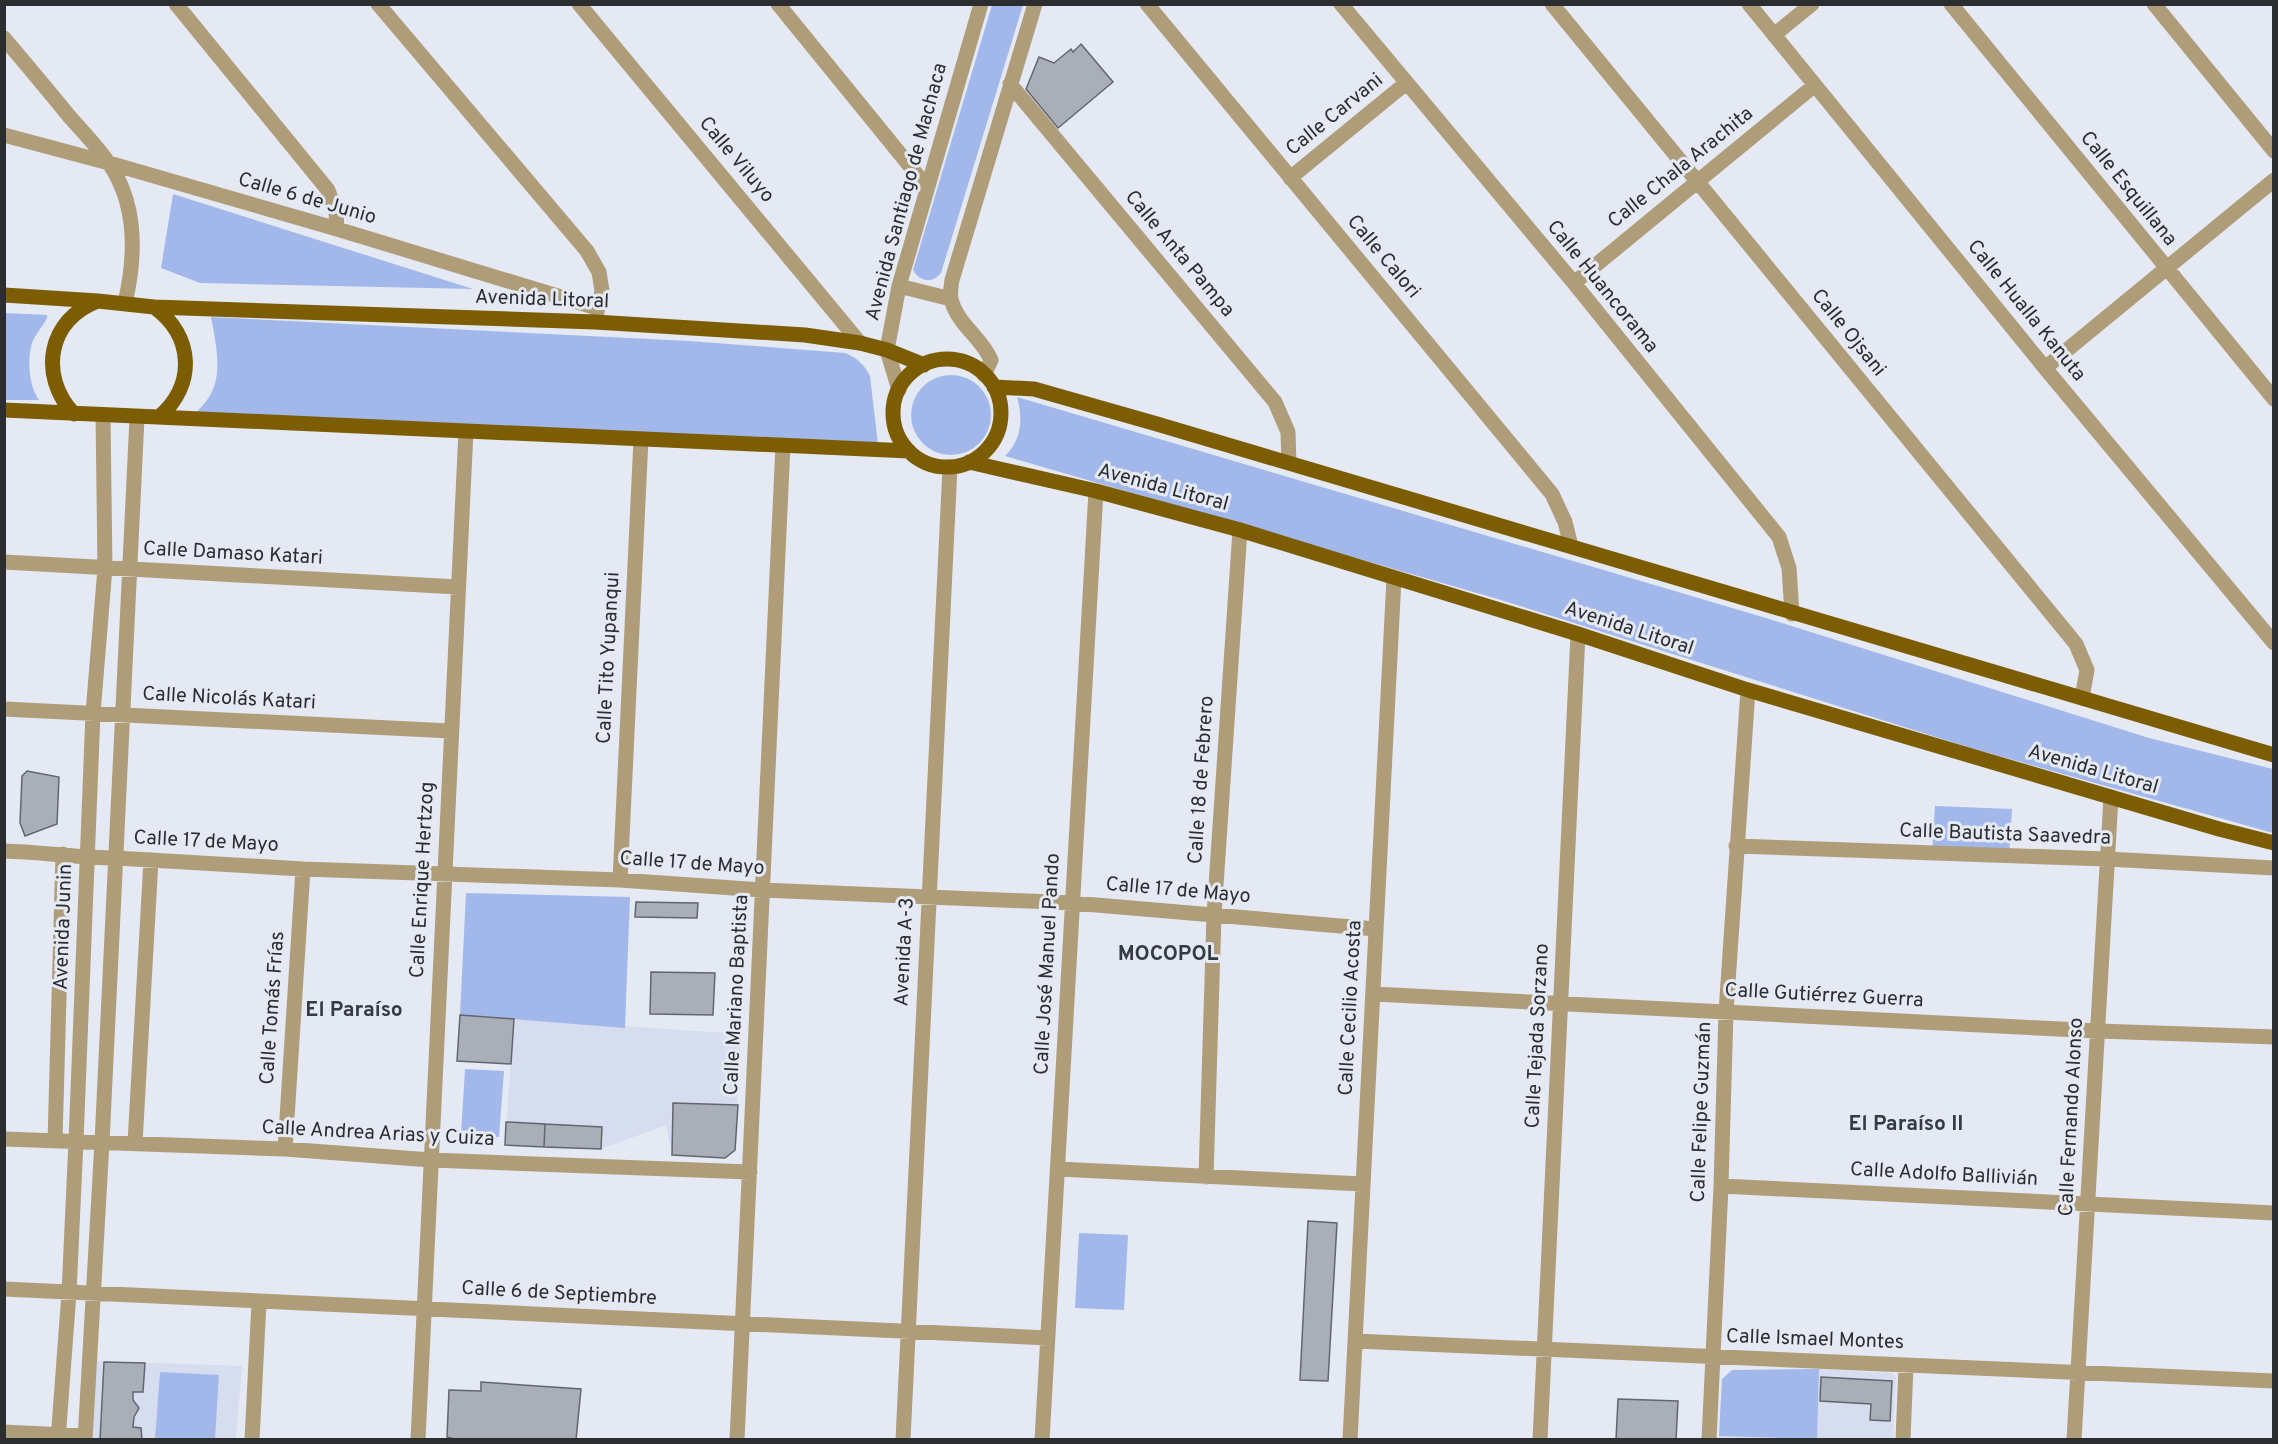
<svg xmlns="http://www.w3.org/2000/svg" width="2278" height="1444" viewBox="0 0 2278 1444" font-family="Overpass,sans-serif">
	<rect width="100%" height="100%" fill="#e4e9f4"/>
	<path fill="#d6ddef" d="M514,1019L741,1034L735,1150L725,1158L672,1155L666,1125L601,1149L505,1145Z
		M96,1361L242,1366L236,1439L92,1440Z
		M1819,1369L1892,1373L1896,1378L1893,1439L1719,1440L1722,1379L1732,1370Z"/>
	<path fill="#a2b8eb" d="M992,5H1023L941,273C932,284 920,282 913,270Z
		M173,194L473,289L200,283L161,268Z
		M4,313L47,315V318C43,326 35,335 32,343C27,359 29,387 39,400H5Z
		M211,317L690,341L845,353C857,358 864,364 870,376L878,444L196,413C202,406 210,398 213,389C222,368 215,339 211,317Z
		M911 415a40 40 0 1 1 80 0a40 40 0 1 1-80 0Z
		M1017,397L1766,618L2149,738L2273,769V833L1971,748L1501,600L1005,456C1022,440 1023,418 1017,397Z
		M1935,806L2012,809L2009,857L1932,854Z
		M466,893L630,897L625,1028L460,1015Z
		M465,1069L504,1071L499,1137L461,1135Z
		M1079,1233L1128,1235L1124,1310L1075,1308Z
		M1819,1369L1817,1439L1719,1436L1722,1379L1732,1370Z
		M160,1372L219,1375L215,1439H155Z"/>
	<path fill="#a9aeb7" stroke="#62666f" stroke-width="1.5" d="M1081,44L1113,82L1058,128L1026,89L1039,57L1054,63L1071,49L1073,52Z
		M27,771L59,777L57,824L25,836L20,823L22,776Z
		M636,902L698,903L697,918L635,917Z
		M651,972L715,973L713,1015L650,1014Z
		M460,1015L514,1019L511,1064L457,1061Z
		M673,1103L738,1105L735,1150L725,1158L672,1155Z
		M506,1122L545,1124L544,1147L505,1145Z
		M545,1124L602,1127L601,1149L544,1147Z
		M1308,1221L1337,1223L1328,1381L1300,1380Z
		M104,1362L145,1363L143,1392H133V1400L139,1408L134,1417L133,1427L141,1428L142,1440H100Z
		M1821,1377L1892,1381L1890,1421L1870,1420L1871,1404L1820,1401Z
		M481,1382L581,1389L576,1440H458L447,1437L449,1390L481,1391Z
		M1618,1399L1678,1401L1676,1440H1616Z"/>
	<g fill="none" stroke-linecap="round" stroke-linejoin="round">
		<path stroke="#af9d79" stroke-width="15" d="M176,4L328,190L336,212L337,229
			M378,4L587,251L599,272L602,291L596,316
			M579,4L860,343
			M778,4L927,187
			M1147,4L1552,494L1565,522L1571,546
			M1341,4L1574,283L1779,537L1789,568L1792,614
			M1552,4L2076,644L2087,670L2082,698
			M1749,4L2045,368L2274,643
			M1951,4L2274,399
			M2154,4L2274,151
			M1774,35L1812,4
			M4,38C26,64 48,90 69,116C82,131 96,145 108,162C137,203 136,256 125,303
			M1010,84L1275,402L1288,432L1289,463
			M4,135L109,163L337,229L597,308
			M1290,178L1405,84
			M1574,283L1815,85
			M899,286L951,299
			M2045,368L2274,180
			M984,375L991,360C982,338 957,324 951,299C950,294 951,286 952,280L1035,4
			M899,390L887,350L899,286L981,4
			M4,562L458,587
			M4,709L451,731
			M1736,846L2107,859L2274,868
			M4,851C42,852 79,858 116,858L303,869L620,880L762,890L1073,903L1376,929
			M620,880L641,439
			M1373,994L2098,1031L2274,1037
			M4,1139L285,1149L431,1160L750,1172
			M55,1141L63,854
			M135,1143L151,860
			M285,1149L303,869
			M1058,1169L1363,1184
			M1206,1177L1214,915L1240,530
			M1721,1186L2274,1213
			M4,1289L1048,1338
			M1355,1341L2274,1381
			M4,1432L85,1436
			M58,1440L69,1293L76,1141L93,713L105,568L103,416
			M85,1440L102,1142L137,418
			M252,1440L259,1302
			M418,1440L466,431
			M737,1440L783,445
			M903,1440L950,467
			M1042,1440L1096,491
			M1350,1440L1394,578
			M1540,1440L1578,634
			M1709,1440L1721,1186L1726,1012L1748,690
			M1903,1440L1906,1365
			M2074,1440L2111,797"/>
		<path stroke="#7d5d03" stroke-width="15" d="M4,295L98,301L154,307L595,322L805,335L860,343L887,350L924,365
			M154,307C194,336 196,385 159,417
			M893 413a54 54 0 1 1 108 0a54 54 0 1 1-108 0Z
			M994,387L1034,389L1157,424L2274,755
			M4,410L909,451
			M74,414C38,376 48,319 98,301
			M969,462L1096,491L1240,530L1578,634L1748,690L2219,829L2274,843"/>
	</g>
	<g text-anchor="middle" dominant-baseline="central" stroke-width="6" stroke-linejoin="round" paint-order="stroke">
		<g font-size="20" fill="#2b2d31" stroke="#e4e9f4">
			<text transform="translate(1335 115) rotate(-39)">Calle Carvani</text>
			<text transform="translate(736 160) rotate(50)">Calle Viluyo</text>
			<text transform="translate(1681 168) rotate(-39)">Calle Chala Arachita</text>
			<text transform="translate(2128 189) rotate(51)">Calle Esquillana</text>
			<text transform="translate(907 192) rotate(-75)">Avenida Santiago de Machaca</text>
			<text transform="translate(307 199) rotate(16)">Calle 6 de Junio</text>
			<text transform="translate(1179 254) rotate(50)">Calle Anta Pampa</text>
			<text transform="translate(1383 257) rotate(50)">Calle Calori</text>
			<text transform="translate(1602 287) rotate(51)">Calle Huancorama</text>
			<text transform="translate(542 300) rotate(2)">Avenida Litoral</text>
			<text transform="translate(2026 311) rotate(51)">Calle Hualla Kanuta</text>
			<text transform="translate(1848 333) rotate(51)">Calle Ojsani</text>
			<text transform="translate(1163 488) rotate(15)">Avenida Litoral</text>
			<text transform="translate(233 554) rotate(3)">Calle Damaso Katari</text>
			<text transform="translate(1629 629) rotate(18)">Avenida Litoral</text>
			<text transform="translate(609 658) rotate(-87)">Calle Tito Yupanqui</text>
			<text transform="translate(229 699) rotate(3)">Calle Nicolás Katari</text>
			<text transform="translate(2093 770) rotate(16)">Avenida Litoral</text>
			<text transform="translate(1202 780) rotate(-86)">Calle 18 de Febrero</text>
			<text transform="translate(2005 835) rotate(2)">Calle Bautista Saavedra</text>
			<text transform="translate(206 842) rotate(3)">Calle 17 de Mayo</text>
			<text transform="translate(692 864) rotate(4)">Calle 17 de Mayo</text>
			<text transform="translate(423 880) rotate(-87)">Calle Enrique Hertzog</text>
			<text transform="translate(1178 891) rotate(5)">Calle 17 de Mayo</text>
			<text transform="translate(64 927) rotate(-88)">Avenida Junin</text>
			<text transform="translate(905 952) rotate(-87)">Avenida A-3</text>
			<text transform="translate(1048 964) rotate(-87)">Calle José Manuel Pando</text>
			<text transform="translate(737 995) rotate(-87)">Calle Mariano Baptista</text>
			<text transform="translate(1824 996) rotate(3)">Calle Gutiérrez Guerra</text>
			<text transform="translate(273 1008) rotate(-86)">Calle Tomás Frías</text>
			<text transform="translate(1351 1008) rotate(-87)">Calle Cecilio Acosta</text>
			<text transform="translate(1538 1036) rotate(-87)">Calle Tejada Sorzano</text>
			<text transform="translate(1702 1112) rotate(-88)">Calle Felipe Guzmán</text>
			<text transform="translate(2072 1117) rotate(-87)">Calle Fernando Alonso</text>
			<text transform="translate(378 1134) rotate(3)">Calle Andrea Arias y Cuiza</text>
			<text transform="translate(1944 1175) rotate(3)">Calle Adolfo Ballivián</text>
			<text transform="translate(559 1294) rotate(3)">Calle 6 de Septiembre</text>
			<text transform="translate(1815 1340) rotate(2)">Calle Ismael Montes</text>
		</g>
		<g font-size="21" font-weight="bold" fill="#363a42" stroke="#e4e9f4">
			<text x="1168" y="954">MOCOPOL</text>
			<text x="354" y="1010">El Paraíso</text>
			<text x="1906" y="1124">El Paraíso II</text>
		</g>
	</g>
	<rect width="2278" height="1444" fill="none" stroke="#2b2d31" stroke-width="12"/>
</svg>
